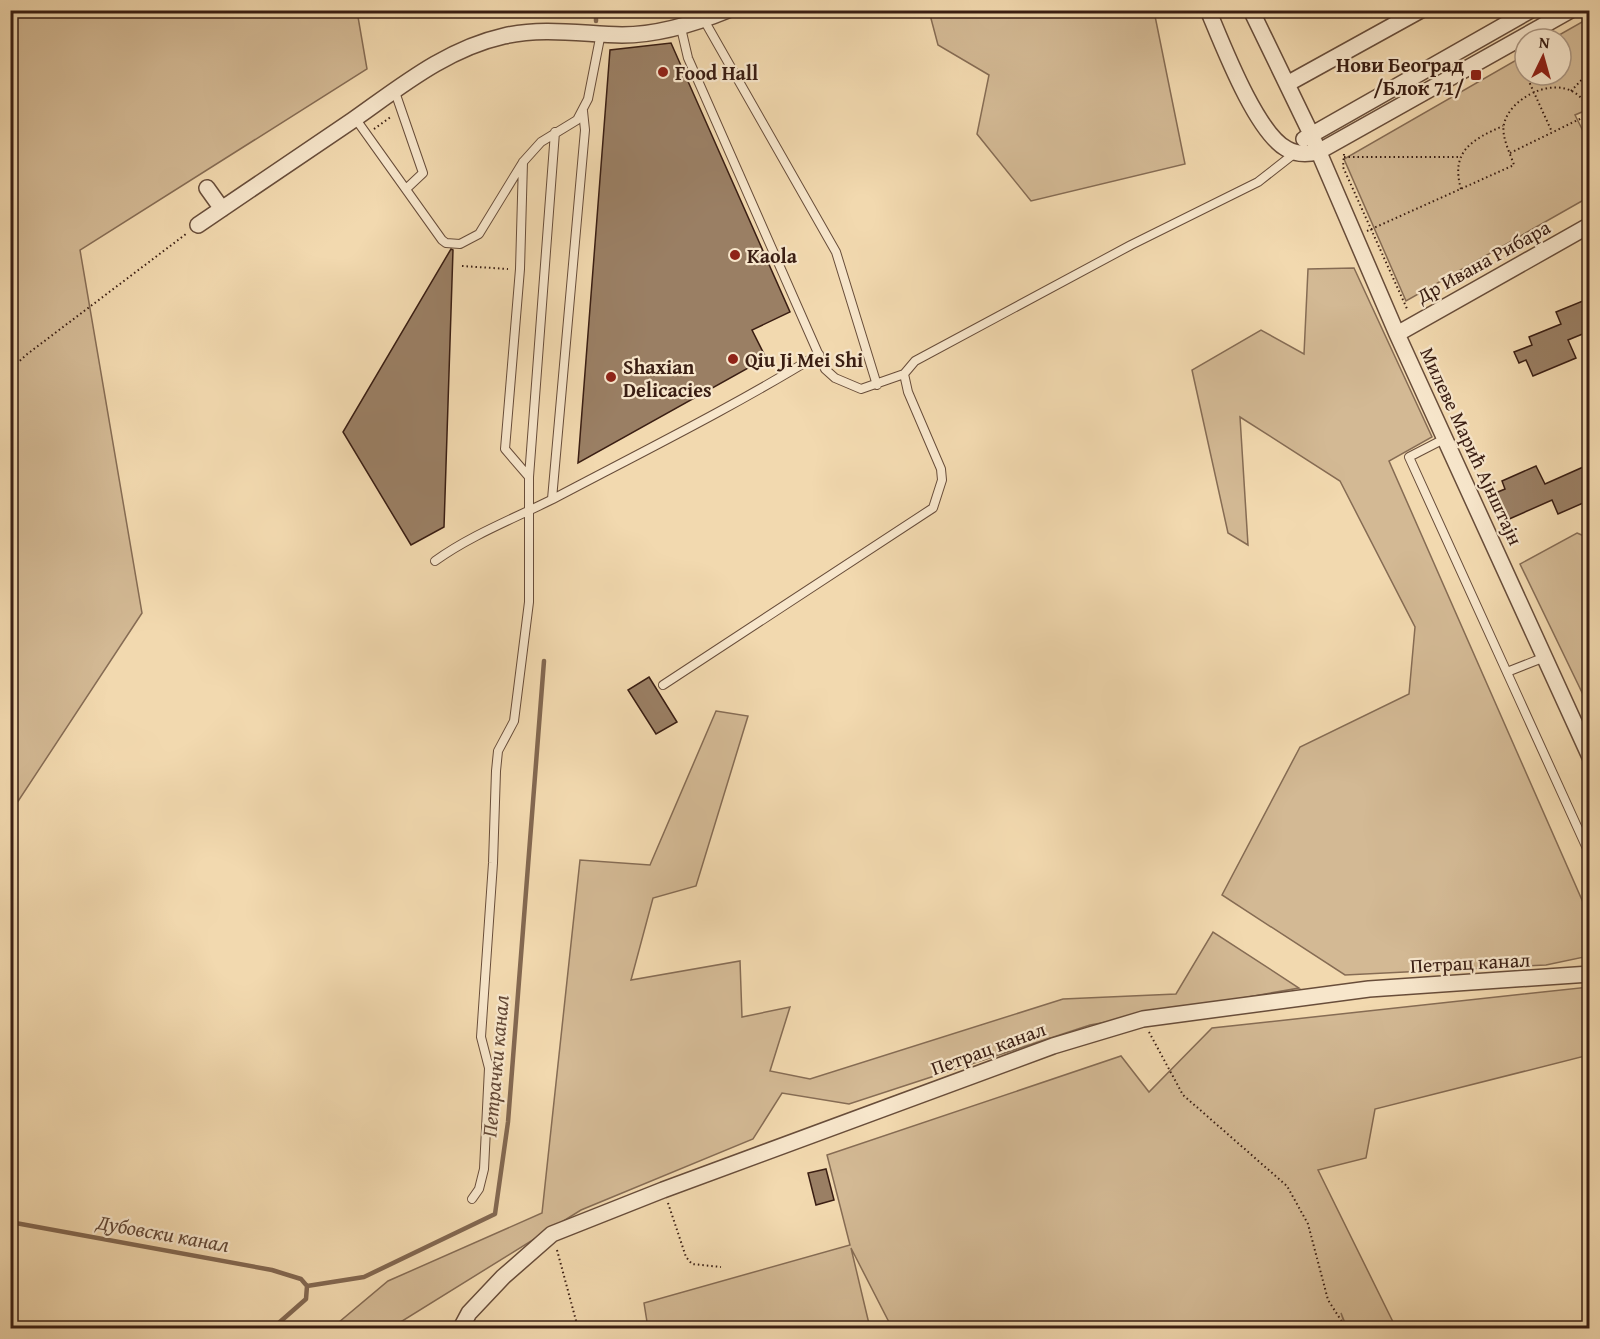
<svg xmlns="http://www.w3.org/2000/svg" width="1600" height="1339" viewBox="0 0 1600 1339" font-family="'Gentium Book Plus',serif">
	<rect width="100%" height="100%" fill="#f2d9af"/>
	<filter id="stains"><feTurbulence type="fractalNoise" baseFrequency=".00333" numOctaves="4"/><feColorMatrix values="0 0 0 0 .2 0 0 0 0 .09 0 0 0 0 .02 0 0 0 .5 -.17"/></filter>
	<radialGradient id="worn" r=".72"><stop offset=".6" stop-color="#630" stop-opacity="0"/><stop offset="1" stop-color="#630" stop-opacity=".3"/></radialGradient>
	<path fill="#d3b994" stroke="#866c54" stroke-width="1.5" d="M11,10L357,11L367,69L80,250L142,613L11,812Z
		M929,11H1154L1185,164L1031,201L977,134L989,75L938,45Z
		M1589,18V109L1575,115L1589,143V197L1406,301L1344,159L1525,55V75H1561V39H1552Z
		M1354,268L1432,437L1389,461L1589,916V956L1546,965L1345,975L1222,895L1300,747L1409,694L1415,627L1340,481L1240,417L1248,545L1228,533L1192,370L1261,330L1304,354L1308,269Z
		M1577,533L1589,538V707L1520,564Z
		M716,711L748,716L696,886L653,898L631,980L740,961L742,1017L790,1007L770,1071L810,1079L1063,999L1176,994L1213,932L1299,988L1090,1025L849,1104L782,1093L753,1139L581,1210L391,1328H332L388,1281L542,1213L580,860L650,865Z
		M1589,987V1055L1375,1109L1366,1158L1318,1170L1396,1328H1347L1341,1313L1346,1328H892L851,1248L870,1328H648L644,1303L850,1245L827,1155L1121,1056L1149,1092L1212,1028Z"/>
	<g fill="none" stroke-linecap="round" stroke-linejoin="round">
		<path stroke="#836851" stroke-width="4.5" d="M596,21V10
			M10,1222L272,1270L301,1279L307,1286
			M307,1286L364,1277L495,1214L508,1122L544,661
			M273,1328L306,1299L307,1286"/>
	</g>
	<path fill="#9a7f64" stroke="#3a1e13" stroke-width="1.5" d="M671,43L790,312L752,330L766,358L578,463L610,50Z
		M451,249L453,250L444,527L411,545L343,432Z
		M1590,298V331L1568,340L1576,358L1533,376L1526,360L1519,363L1514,352L1532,345L1529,337L1561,324L1556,312Z
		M1590,464V500L1558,514L1552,500L1507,520L1500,504L1493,508L1488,496L1505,489L1502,481L1536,466L1545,484Z
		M649,677L677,722L656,734L628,690Z
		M826,1169L834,1200L816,1205L808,1173Z"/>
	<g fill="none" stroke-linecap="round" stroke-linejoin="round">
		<g stroke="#684d3a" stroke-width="10">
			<path id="lane" d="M704,20L836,252L877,385
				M681,28L688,58L825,369L835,378L861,389L904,374
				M394,89L423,173L406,189
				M355,118L442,240L446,243L460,244L479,234L523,162L541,142L577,120L588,99L601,33
				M1446,438L1409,457L1590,855
				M529,477L555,132
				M552,499L585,130L583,111
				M435,561C471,535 513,519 553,499C642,452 733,407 819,354
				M1507,672L1545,657
				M663,685L933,508L942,480L941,469L908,392L904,374L915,361L1131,245L1258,182L1295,153
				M472,1199L479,1189L484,1169L489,1068L481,1037L493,863L496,771L498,751L514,721L529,602V477L505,449L520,269L523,162"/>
		</g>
		<g stroke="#684d3a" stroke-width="18">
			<path id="street" d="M1208,10C1222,43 1256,133 1287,149C1297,155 1308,154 1318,152L1571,10
				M1251,10L1311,134L1397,334L1590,757
				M1287,84L1421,10
				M1304,139L1531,10
				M207,188L222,209
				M198,225C249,190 301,155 353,120C400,87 446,49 504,36C543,27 582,34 622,35C659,35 694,24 728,10
				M1397,334L1590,225
				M461,1328L469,1313L503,1277L552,1234L663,1190L1053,1046L1143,1019L1369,989L1590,974"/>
		</g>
		<path stroke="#3a1e13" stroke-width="2" stroke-dasharray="1.5 3" stroke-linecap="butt" d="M1518,56L1525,73
			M1526,75L1552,132
			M1571,91L1590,71
			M374,129L392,116
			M1510,153L1590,114
			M1344,154L1343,167L1408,311
			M1344,157H1461
			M1461,189C1450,151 1473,139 1503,126
			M1367,231L1514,165C1510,153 1501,136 1504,124C1510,98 1552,77 1575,93C1582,97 1586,104 1590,111
			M462,266L508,269
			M10,370L26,355L186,234
			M1149,1032L1183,1095L1287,1186L1308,1224L1328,1300L1346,1328
			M668,1203L686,1257L692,1264L721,1267
			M557,1250L578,1328"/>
		<use href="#lane" stroke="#f7e6cb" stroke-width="8"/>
		<use href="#street" stroke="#f7e6cb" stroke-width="15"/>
	</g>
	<g fill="#8f2418" stroke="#f7e6cb" stroke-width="2">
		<circle cx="663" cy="72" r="6"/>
		<rect x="1470" y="69" width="12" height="12" rx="3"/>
		<circle cx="735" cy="255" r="6"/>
		<circle cx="733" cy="359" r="6"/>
		<circle cx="611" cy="377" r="6"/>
	</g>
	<g text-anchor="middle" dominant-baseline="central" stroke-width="4.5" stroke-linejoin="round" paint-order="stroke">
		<g font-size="20" font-weight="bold" fill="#3a1e13" stroke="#f7e6cb" text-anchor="start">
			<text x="1464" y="64" text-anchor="end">Нови Београд<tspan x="1464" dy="23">/Блок 71/</tspan></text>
			<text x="675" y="72">Food Hall</text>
			<text x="747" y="255">Kaola</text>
			<text x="745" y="359">Qiu Ji Mei Shi</text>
			<text x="623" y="366">Shaxian<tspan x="623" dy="23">Delicacies</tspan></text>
		</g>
		<g font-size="20" fill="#3a1e13" stroke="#f7e6cb">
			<text transform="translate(1483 261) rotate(-29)">Др Ивана Рибара</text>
			<text transform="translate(1472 446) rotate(65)">Милеве Марић Ајнштајн</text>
			<text transform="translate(1470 962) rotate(-3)">Петрац канал</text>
			<text transform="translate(988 1048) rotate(-20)">Петрац канал</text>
		</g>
		<g font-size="21" font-style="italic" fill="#644937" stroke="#f7e6cb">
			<text transform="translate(495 1066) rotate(-85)">Петрачки канал</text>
			<text transform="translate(163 1233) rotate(10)">Дубовски канал</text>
		</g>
	</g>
	<rect width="1600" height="1339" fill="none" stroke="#f2d9af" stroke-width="36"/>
	<rect x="12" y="12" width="1576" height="1315" fill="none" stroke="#3a1e13" stroke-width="3"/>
	<rect x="18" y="18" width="1564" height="1303" fill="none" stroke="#3a1e13" stroke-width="1.5"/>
	<g transform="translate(1543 57) rotate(5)"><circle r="28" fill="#f7e6cb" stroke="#ab9681" stroke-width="1.5"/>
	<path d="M0-4.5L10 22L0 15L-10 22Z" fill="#8f2418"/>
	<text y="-9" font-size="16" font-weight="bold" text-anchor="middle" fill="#3a1e13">N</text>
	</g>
	<rect width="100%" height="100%" filter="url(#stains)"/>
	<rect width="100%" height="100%" fill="url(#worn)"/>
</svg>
